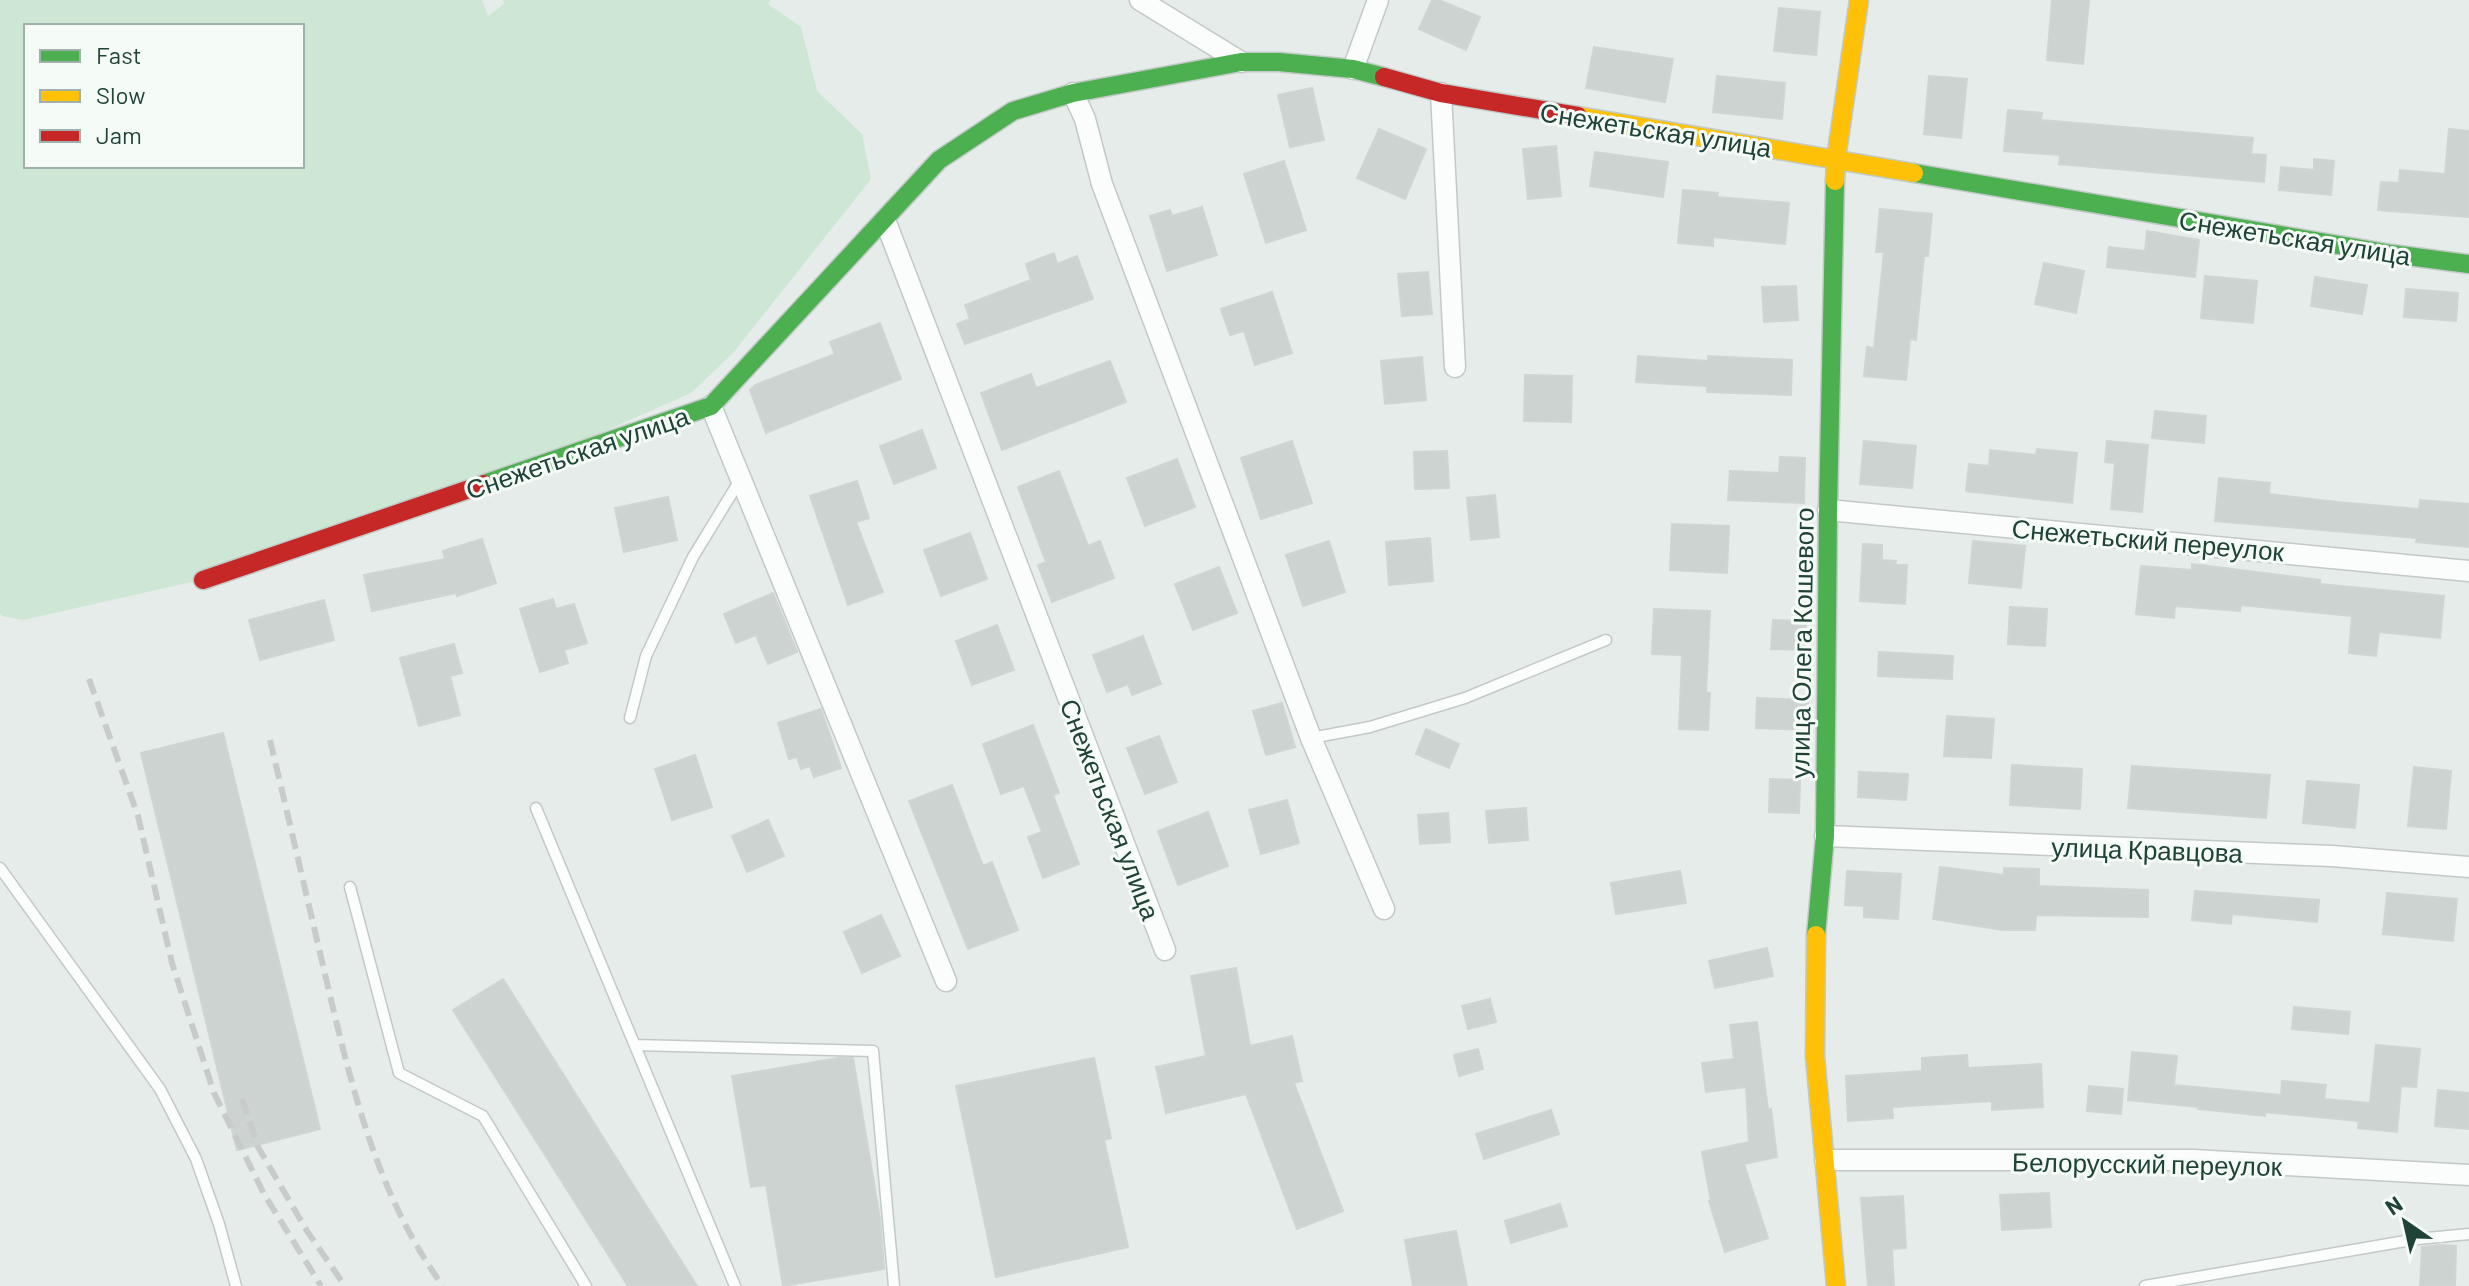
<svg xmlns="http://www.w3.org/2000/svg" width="2469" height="1286" viewBox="0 0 2469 1286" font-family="Barlow,sans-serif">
	<rect width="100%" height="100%" fill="#e6ece9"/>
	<path fill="#cee6d4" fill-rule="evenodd" d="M0,0H482L488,16L504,4L503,0H771L768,4L801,27L817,91L862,134L871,179L733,353L691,393L408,518L258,567L23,620L2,616L0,613ZM26,26H302V166H26Z"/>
	<path fill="#ccd3d0" stroke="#ced5d2" stroke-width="2" d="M1432,0H1439L1480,17L1466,50L1419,29Z
		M2052,0H2089L2083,64L2047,60Z
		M1779,8L1820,12L1816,55L1774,51Z
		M1594,47L1673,59L1665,102L1586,88Z
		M1717,76L1785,83L1782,119L1713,112Z
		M1929,76L1967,79L1961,138L1924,134Z
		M1312,88L1324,140L1290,147L1278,95Z
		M2008,110L2042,113L2041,120L2253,138L2251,154L2266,155L2264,182L2059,164L2060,155L2004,151Z
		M1379,129L1426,149L1405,199L1357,178Z
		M2449,129L2469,131V217L2378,210L2381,182L2399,183L2400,170L2445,174Z
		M1556,146L1561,196L1528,199L1523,149Z
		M1595,152L1668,162L1663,197L1590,186Z
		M2314,159L2334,161L2331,195L2279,190L2281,167L2314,170Z
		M1284,161L1306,230L1266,243L1244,174Z
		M1683,190L1718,193L1717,197L1789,203L1785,244L1713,237V246L1678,243Z
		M1202,207L1217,255L1167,271L1150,216L1170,210L1172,216Z
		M1880,209L1932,214L1928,256H1924L1916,340L1910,339L1906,380L1864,376L1867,347L1874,348L1884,252H1876Z
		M2147,231L2199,240L2195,277L2107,267L2109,247L2145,251Z
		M1054,253L1057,264L1077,256L1093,299L965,344L957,324L970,319L965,305L1031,280L1026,264Z
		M2044,263L2084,271L2076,313L2035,304Z
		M1428,272L1432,314L1402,316L1398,274Z
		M2205,276L2257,281L2253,323L2201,318Z
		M2315,277L2367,285L2362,314L2311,306Z
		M1796,286L1798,320L1764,322L1762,287Z
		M2406,289L2458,293L2456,321L2404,317Z
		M1272,292L1292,353L1255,365L1244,331L1230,335L1221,309Z
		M880,323L901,379L766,433L750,390L755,385L835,354L830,342Z
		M1638,356L1708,361V356L1792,360L1791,395L1707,392V386L1636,382Z
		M1422,357L1426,400L1385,404L1381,361Z
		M1110,361L1126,402L1002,450L981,393L1031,374L1036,388Z
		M1525,375L1572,376L1571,422L1524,421Z
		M2155,411L2206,416L2204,443L2152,438Z
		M922,430L936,468L894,484L880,446Z
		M1292,441L1312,503L1261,519L1241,458Z
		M1864,441L1916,446L1912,488L1860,484Z
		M2107,441L2148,445L2142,512L2111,509L2115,463L2105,462Z
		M2037,449L2077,453L2072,503L1966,491L1969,464L1989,466L1990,450L2036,455Z
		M1447,451L1449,488L1415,489L1414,452Z
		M1780,457L1805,458L1804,503L1728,500L1730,471L1779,473Z
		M1177,459L1195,507L1145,526L1127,478Z
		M1059,471L1088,546L1100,541L1114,578L1052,602L1038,565L1046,562L1018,487Z
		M2219,478L2270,483L2269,494L2337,502L2419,509L2420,500L2469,504V547L2416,542L2417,538L2215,521Z
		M857,481L869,518L856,522L883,592L848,605L810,496Z
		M1495,495L1499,537L1471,540L1467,498Z
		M668,497L677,540L624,552L615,508Z
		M1672,524L1729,526L1727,573L1670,570Z
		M970,533L987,579L941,596L924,550Z
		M1430,538L1433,581L1389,585L1386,542Z
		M482,539L496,583L457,596L456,593L372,611L364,575L445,559L443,551Z
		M1329,541L1345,592L1303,606L1286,555Z
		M1973,541L2025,546L2021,588L1969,583Z
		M1863,544L1882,545V560L1896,561L1895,565H1907L1905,604L1860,601Z
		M2192,564L2320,580V584L2444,596L2440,638L2379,632L2376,656L2349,653L2352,616L2241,605L2240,611L2175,606L2174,618L2136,614L2141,566L2192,570Z
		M1219,567L1237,613L1193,630L1175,584Z
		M773,593L797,652L768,664L756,635L736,643L724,614Z
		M553,599L556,609L574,604L587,643L564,650L568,663L540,672L520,609Z
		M324,600L334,640L260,660L249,620Z
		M2010,607L2047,609L2045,646L2008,644Z
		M1654,609L1710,611L1706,692L1710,693L1708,730L1679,729L1682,655L1652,654Z
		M1773,620L1806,621L1805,650L1771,649Z
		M997,625L1014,670L972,685L956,641Z
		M1143,636L1161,684L1132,695L1128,684L1107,692L1093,655Z
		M454,644L462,673L450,676L460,715L419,726L400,658Z
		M1879,652L1953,656L1952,679L1878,676Z
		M1757,698L1808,700L1807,730L1756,728Z
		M1282,703L1295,747L1266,755L1253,711Z
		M821,709L841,768L814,777L810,766L801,769L797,757L789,759L778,723Z
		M1947,716L1994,719L1991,758L1944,756Z
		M1033,725L1059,793L1053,795L1079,864L1043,878L1028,837L1042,832L1024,786L1001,794L983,744Z
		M1426,729L1459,744L1449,768L1416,754Z
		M223,733L320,1129L237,1150L141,753Z
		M1159,736L1177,782L1145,794L1127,748Z
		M695,755L712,807L672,820L655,769Z
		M2012,765L2082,769L2080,809L2010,805Z
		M2132,766L2270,775L2266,818L2128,808Z
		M2414,767L2451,771L2446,829L2408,826Z
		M1859,772L1908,774L1906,800L1858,797Z
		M1770,779L1800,780L1799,813L1769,812Z
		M2307,781L2359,785L2355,828L2303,823Z
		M952,785L983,866L992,862L1018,930L968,949L909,801Z
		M1287,800L1299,843L1261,854L1249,810Z
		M1526,808L1528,840L1489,843L1486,811Z
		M1208,812L1228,866L1178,885L1158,831Z
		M1448,813L1450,842L1420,844L1418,815Z
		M768,820L784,856L747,872L732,836Z
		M1940,867L2004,875V868L2039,869V886L2148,890V917L2036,915L2035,930H2003L1933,919Z
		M1680,871L1686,903L1616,914L1611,883Z
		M1847,871L1901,874L1898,919L1864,917V906L1845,905Z
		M2195,891L2319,900L2317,922L2232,914L2231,924L2192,920Z
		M2387,893L2457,899L2453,941L2383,934Z
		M881,915L900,956L862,973L844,932Z
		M1767,948L1773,976L1715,988L1709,961Z
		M1236,968L1250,1046L1292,1036L1302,1081L1294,1083L1343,1211L1297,1229L1246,1094L1166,1113L1156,1067L1206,1056L1191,976Z
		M503,979L697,1286H628L453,1010Z
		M1490,999L1496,1022L1468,1029L1462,1006Z
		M2294,1007L2350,1012L2348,1034L2292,1029Z
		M1757,1022L1768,1110L1771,1109L1777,1157L1744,1164L1768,1238L1725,1252L1709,1201H1711L1702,1152L1749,1142L1746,1087L1706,1092L1702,1063L1734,1059L1730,1025Z
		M2376,1045L2420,1049L2416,1087L2401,1086L2397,1132L2358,1128L2359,1121L2265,1112V1116L2228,1112L2198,1109L2199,1107L2128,1100L2132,1052L2177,1056L2174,1085L2281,1095L2282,1081L2326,1085L2324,1099L2370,1103Z
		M1478,1049L1483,1069L1459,1076L1454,1055Z
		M1967,1055L1968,1068L2041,1064L2043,1107L1992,1110V1101L1892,1107L1893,1118L1848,1121L1846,1076L1922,1071V1058Z
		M838,1058H853L880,1219L884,1269L783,1286L766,1185L751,1187L732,1076Z
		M1094,1058L1111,1138L1104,1140L1128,1247L996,1277L956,1086Z
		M2089,1086L2123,1089L2121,1114L2087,1111Z
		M2438,1090L2469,1093V1129L2435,1126Z
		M1551,1110L1559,1134L1484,1159L1476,1134Z
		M2049,1193L2051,1227L2002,1230L2000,1195Z
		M1903,1196L1906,1248L1892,1249L1894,1286H1868L1861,1198Z
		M1560,1204L1567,1226L1511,1243L1505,1221Z
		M1456,1231L1467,1286H1413L1405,1240Z
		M2439,1245L2456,1246L2455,1286H2420L2422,1247Z"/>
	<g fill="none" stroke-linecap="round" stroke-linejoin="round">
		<g stroke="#c3c9c6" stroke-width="13">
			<path id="lane" d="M630,718L646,656L693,557L740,480
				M1311,738L1370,727L1465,698L1606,640
				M536,808L735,1286
				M0,868L160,1089L196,1159L219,1224L236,1286
				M350,887L399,1073L483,1116L586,1286
				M635,1045L873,1051L894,1286
				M2145,1286L2417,1239L2469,1234"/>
		</g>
		<g stroke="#c3c9c6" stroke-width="23">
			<path id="street" d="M1140,0L1241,62
				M1353,69L1378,0
				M1073,93L1085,119L1102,184L1311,738L1384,909
				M1441,93L1455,367
				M885,220L1165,950
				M711,406L946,981
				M1828,510L2469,571
				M1825,836L2332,856L2469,867
				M1825,1160H2193L2469,1175"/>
		</g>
		<g stroke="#c1cac6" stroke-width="21">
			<path id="fast" d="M1914,173L2392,254L2469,264
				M484,484L711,406L939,160L1013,111L1073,93L1241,62H1279L1353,69L1384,77
				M1816,935L1825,836L1828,510L1835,181"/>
		</g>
		<g stroke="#c1cac6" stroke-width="21">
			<path id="slow" d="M1578,116L1914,173
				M1835,181L1836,159L1859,0
				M1816,935L1815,1056L1836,1286"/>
		</g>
		<g stroke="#c1cac6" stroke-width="21">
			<path id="jam" d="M1384,77L1441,93L1578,116
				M203,580L484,484"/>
		</g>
		<use href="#lane" stroke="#fbfcfc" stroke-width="10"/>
		<use href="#street" stroke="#fbfcfc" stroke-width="20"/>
		<use href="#fast" stroke="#4caf50" stroke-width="18"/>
		<use href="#slow" stroke="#ffc107" stroke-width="18"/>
		<use href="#jam" stroke="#c62828" stroke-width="18"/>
		<path stroke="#c7ccca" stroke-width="6" stroke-dasharray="16 8" stroke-linecap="butt" d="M89,679L138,816L172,963L214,1093L264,1194L321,1286
			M270,740C288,816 306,893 324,970C350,1080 375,1193 443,1286
			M242,1099L258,1147L307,1231L345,1286"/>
	</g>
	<g text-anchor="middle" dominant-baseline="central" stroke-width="6" stroke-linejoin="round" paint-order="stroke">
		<g font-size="26" fill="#204338" stroke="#f5fbf7">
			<text transform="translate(1656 129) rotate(9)">Снежетьская улица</text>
			<text transform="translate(2295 237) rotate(9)">Снежетьская улица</text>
			<text transform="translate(577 452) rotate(-19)">Снежетьская улица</text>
			<text transform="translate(2148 539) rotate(5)">Снежетьский переулок</text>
			<text transform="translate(1801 643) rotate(-89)">улица Олега Кошевого</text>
			<text transform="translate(1111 809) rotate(69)">Снежетьская улица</text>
			<text transform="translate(2147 849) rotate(2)">улица Кравцова</text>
			<text transform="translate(2147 1163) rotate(1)">Белорусский переулок</text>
		</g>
	</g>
	<rect x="24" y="24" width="280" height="144" fill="#f5fbf7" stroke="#a0b1ab" stroke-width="2"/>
	<rect x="40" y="50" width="40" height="12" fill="#4caf50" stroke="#a0b1ab" stroke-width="2"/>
	<text x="96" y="64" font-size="24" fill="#204338">Fast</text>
	<rect x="40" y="90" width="40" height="12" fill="#ffc107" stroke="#a0b1ab" stroke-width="2"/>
	<text x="96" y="104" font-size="24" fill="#204338">Slow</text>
	<rect x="40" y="130" width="40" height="12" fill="#c62828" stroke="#a0b1ab" stroke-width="2"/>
	<text x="96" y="144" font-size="24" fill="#204338">Jam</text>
	<g transform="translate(2405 1222) rotate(326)" stroke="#f5fbf7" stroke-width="6" paint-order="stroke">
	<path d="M0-6L14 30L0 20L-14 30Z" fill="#204338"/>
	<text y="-12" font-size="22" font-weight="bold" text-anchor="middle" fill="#204338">N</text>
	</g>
</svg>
